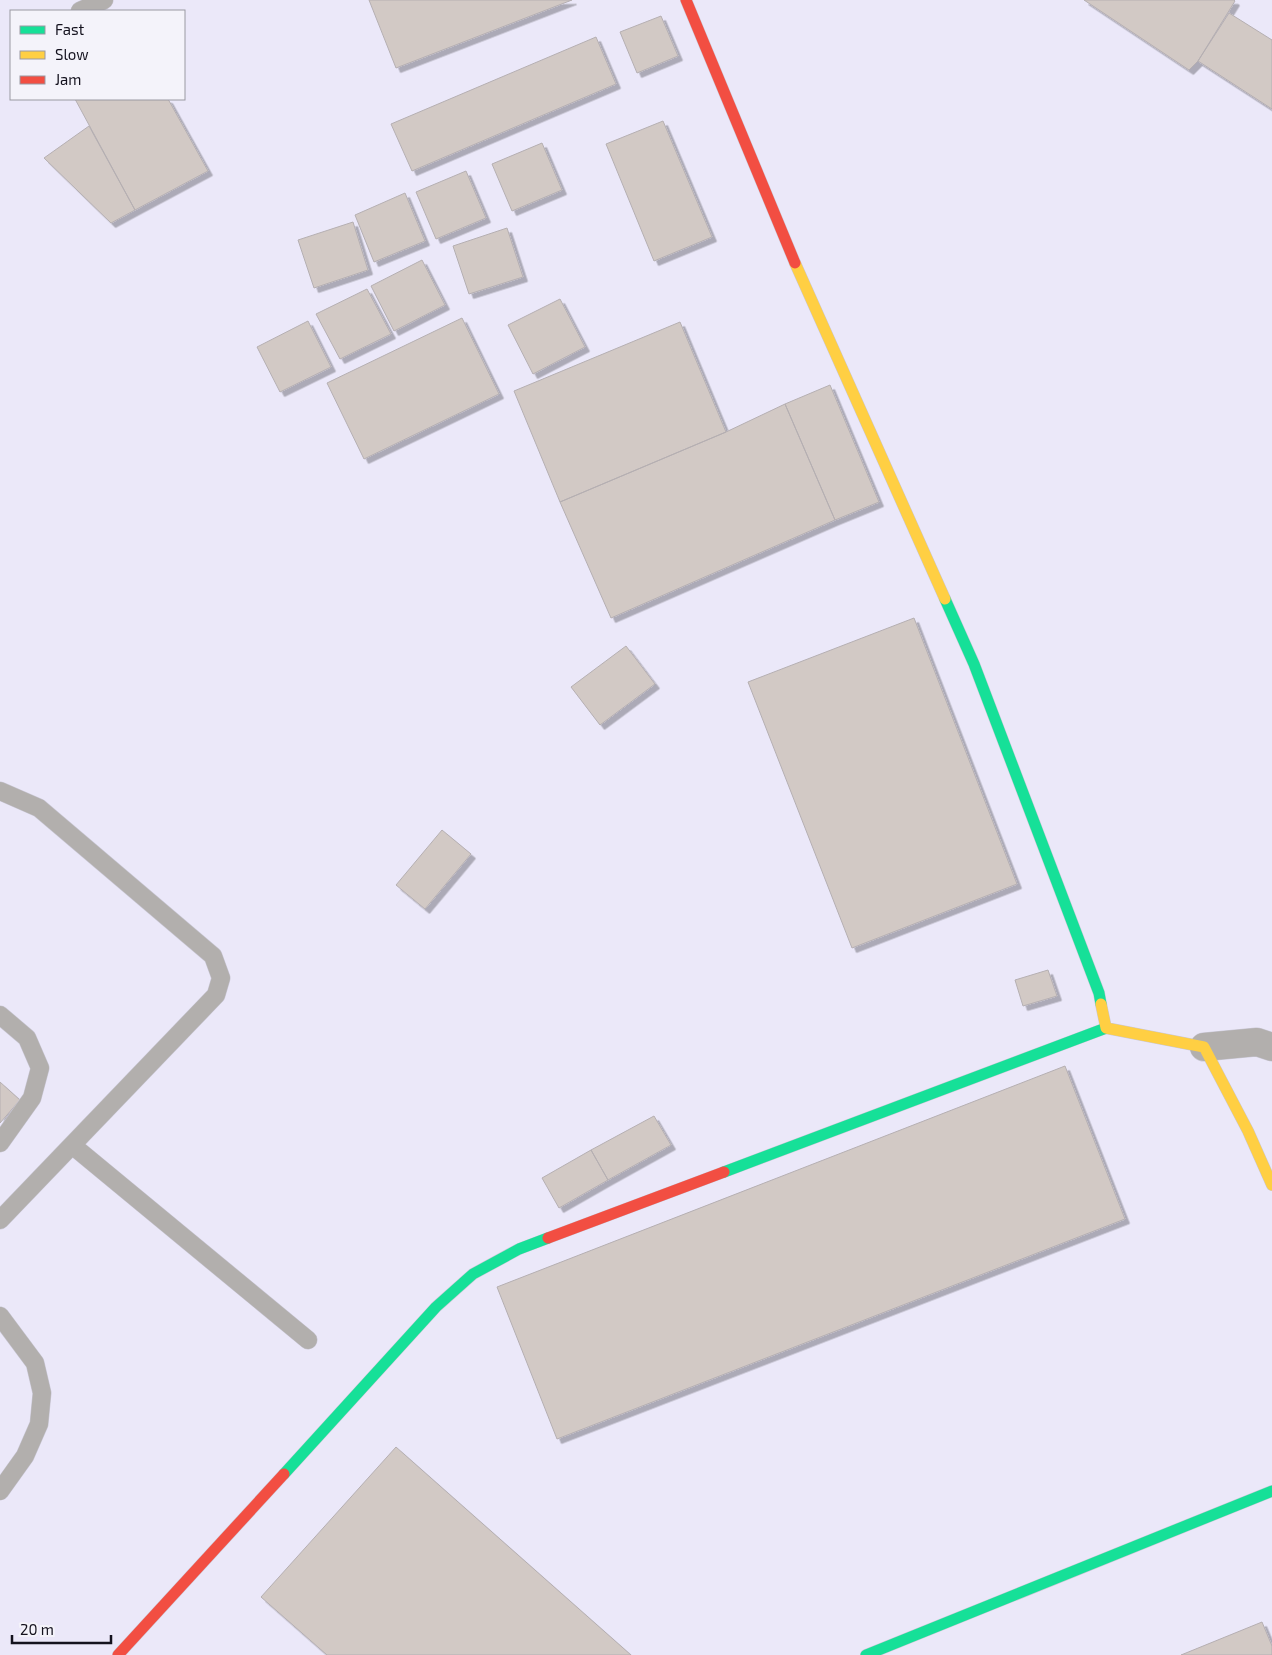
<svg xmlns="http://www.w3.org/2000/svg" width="1272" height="1655" viewBox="0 0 1272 1655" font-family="'Exo 2',sans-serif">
	<defs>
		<filter id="shadow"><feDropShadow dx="4.5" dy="4.5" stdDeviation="0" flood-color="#0004"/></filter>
	</defs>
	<rect width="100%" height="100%" fill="#ebe8f9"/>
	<path fill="#d2c9c5" stroke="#b5afb2" filter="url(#shadow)" d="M369,0H572L396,68Z
		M1084,0H1234L1235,1L1198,61L1189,70Z
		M1229,13L1272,40V109L1198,61Z
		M661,16L678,56L637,73L620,32Z
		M596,37L616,84L412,171L391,124Z
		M75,99H168L208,171L135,210Z
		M663,121L712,237L654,261L606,144Z
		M89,126L135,210L111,223L44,158Z
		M542,143L562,190L512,211L492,164Z
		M466,171L486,218L436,239L416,192Z
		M405,193L425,241L374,262L355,215Z
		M353,222L368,270L314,288L298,240Z
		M507,228L523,277L469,294L453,246Z
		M422,260L445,305L394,331L371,286Z
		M367,289L391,334L340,359L316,314Z
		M560,299L585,347L533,374L508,325Z
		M462,318L499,394L364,459L327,383Z
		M308,321L331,367L280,392L257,347Z
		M680,322L726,432L560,502L514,391Z
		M830,385L879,502L835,520L785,404Z
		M785,404L835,520L611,618L560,502L726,432Z
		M914,618L1017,884L852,948L748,682Z
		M626,646L655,684L600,725L571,687Z
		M442,830L471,854L425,909L396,885Z
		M1048,970L1057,996L1023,1006L1015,980Z
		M1065,1066L1125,1219L557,1439L497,1287Z
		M0,1082L20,1100L0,1123Z
		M654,1116L671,1145L608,1180L591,1150Z
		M591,1150L608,1180L559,1208L542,1178Z
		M396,1447L631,1655H327L261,1597Z
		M1262,1622L1272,1646V1655H1181Z"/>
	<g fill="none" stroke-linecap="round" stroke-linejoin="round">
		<g stroke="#c9c7d4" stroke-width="19">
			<path id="lane" d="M80,11L104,0
				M0,791L39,808L213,956L221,978L216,995L0,1220
				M0,1015L27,1038L40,1068L32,1098L0,1143
				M72,1145L308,1340
				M0,1316L35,1363L42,1393L39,1424L25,1456L0,1491"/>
		</g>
		<g stroke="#c9c7d4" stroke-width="29">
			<path id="street" d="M1204,1047L1257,1042L1272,1047"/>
		</g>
		<g stroke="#c9c7d4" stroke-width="12">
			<path id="fast" d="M945,599L974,664L1099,993L1101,1004
				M724,1172L1106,1028
				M284,1474L436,1307L473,1274L519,1249L548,1238
				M866,1655L1272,1491"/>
		</g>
		<g stroke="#c9c7d4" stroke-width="12">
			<path id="slow" d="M795,263L945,599
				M1101,1004L1106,1028L1204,1047L1248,1131L1272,1185"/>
		</g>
		<g stroke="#c9c7d4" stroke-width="12">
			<path id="jam" d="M686,0L795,263
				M548,1238L724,1172
				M118,1655L284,1474"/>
		</g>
		<use href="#lane" stroke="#b2afad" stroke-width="18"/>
		<use href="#street" stroke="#b2afad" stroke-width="28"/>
		<use href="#fast" stroke="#16e098" stroke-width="11"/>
		<use href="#slow" stroke="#ffcf43" stroke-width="11"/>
		<use href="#jam" stroke="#f24e42" stroke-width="11"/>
	</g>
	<rect x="10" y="10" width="175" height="90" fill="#f4f3fa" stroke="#9a99a2"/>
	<rect x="20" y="26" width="25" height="8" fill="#16e098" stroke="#9a99a2"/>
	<text x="55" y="35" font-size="15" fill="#14121e">Fast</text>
	<rect x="20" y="51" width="25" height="8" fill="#ffcf43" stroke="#9a99a2"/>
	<text x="55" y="60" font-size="15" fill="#14121e">Slow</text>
	<rect x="20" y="76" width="25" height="8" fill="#f24e42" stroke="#9a99a2"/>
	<text x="55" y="85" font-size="15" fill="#14121e">Jam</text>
	<path d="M12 1635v8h99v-8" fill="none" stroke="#14121e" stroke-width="2.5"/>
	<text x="20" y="1635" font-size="15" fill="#14121e" stroke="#f4f3fa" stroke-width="4" paint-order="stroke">20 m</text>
</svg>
